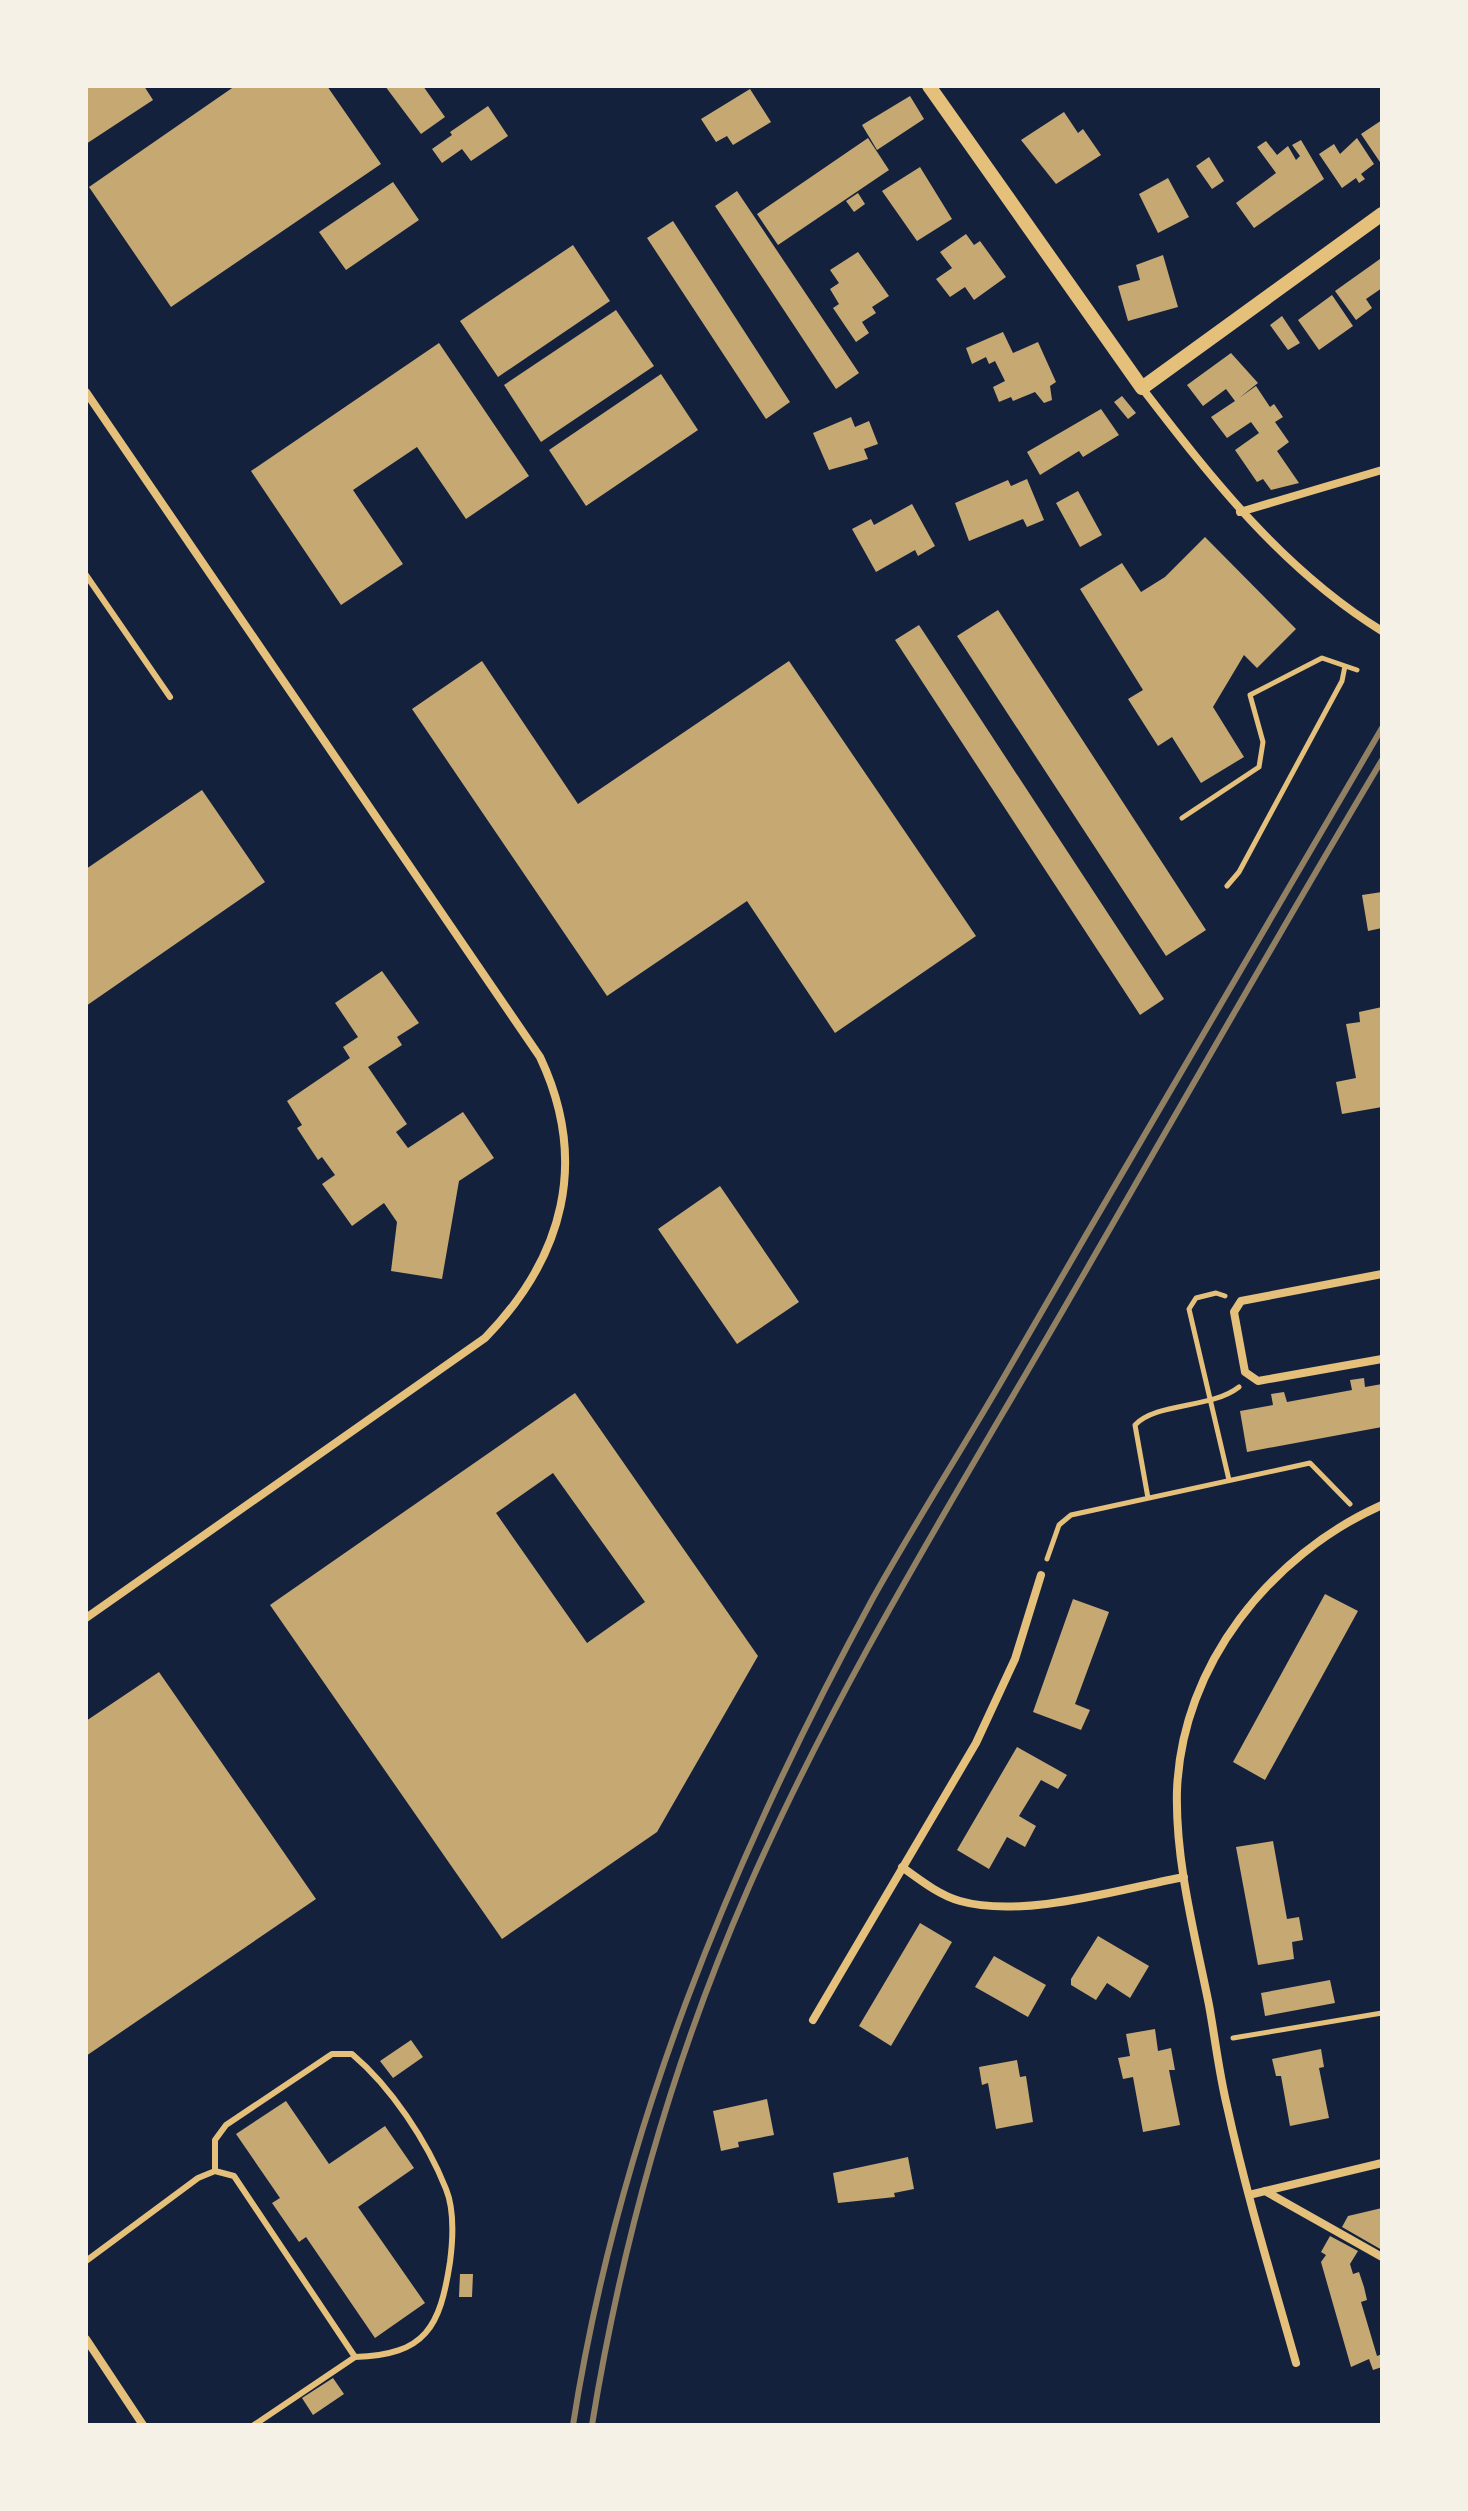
<svg xmlns="http://www.w3.org/2000/svg" width="1468" height="2511" viewBox="0 0 1468 2511" font-family="'Zilla Slab',serif">
	<rect width="100%" height="100%" fill="#14213d"/>
	<path fill="#c6a872" fill-rule="evenodd" d="M86,86H144L153,100L86,144Z
		M235,86H327L381,164L171,307L89,187Z
		M385,86H423L445,117L421,134Z
		M750,89L771,122L733,145L727,136L716,142L701,119Z
		M910,96L924,119L877,150L862,125Z
		M488,106L508,136L471,161L462,149L442,163L432,149L452,135L450,132Z
		M1064,112L1078,133L1083,129L1101,155L1056,184L1021,140Z
		M1382,120V165L1361,134Z
		M868,138L889,170L778,245L757,214Z
		M1357,138L1374,164L1361,174L1365,179L1359,183L1356,178L1342,188L1319,154L1334,144L1340,154Z
		M1301,140L1324,179L1254,228L1236,203L1276,173L1257,147L1266,141L1277,155L1288,146L1296,160L1300,156L1292,145Z
		M1209,157L1224,181L1212,189L1196,166Z
		M920,167L952,219L917,241L882,191Z
		M1168,178L1189,217L1158,233L1139,194Z
		M393,182L419,220L346,270L319,232Z
		M737,191L859,373L836,389L715,206Z
		M858,193L865,204L854,212L846,201Z
		M673,221L790,402L766,419L647,238Z
		M966,234L974,245L980,241L1006,277L974,300L965,287L950,297L936,279L952,268L940,252Z
		M573,245L610,301L498,377L460,321Z
		M858,252L889,296L872,307L876,313L862,322L869,333L856,342L833,308L839,304L830,289L839,283L830,270Z
		M1163,255L1178,307L1128,321L1118,286L1140,280L1136,265Z
		M1380,259L1382,288L1366,299L1372,308L1356,320L1335,291Z
		M1332,295L1353,326L1319,350L1298,320Z
		M616,310L654,366L541,442L504,385Z
		M1282,316L1300,343L1288,350L1270,325Z
		M1003,332L1013,353L1038,342L1056,382L1050,386L1052,400L1044,403L1035,392L1013,401L1011,397L999,402L993,387L1005,381L995,361L989,364L986,357L972,364L966,348Z
		M439,343L529,476L466,519L417,447L353,490L403,564L341,605L251,471Z
		M1231,353L1258,383L1239,398L1256,386L1270,407L1274,404L1283,417L1275,422L1289,442L1277,451L1299,483L1271,490L1263,479L1257,482L1235,450L1259,433L1251,422L1227,438L1211,417L1235,401L1226,389L1203,406L1187,385Z
		M661,374L698,430L586,506L549,450Z
		M1122,396L1136,413L1128,419L1114,402Z
		M1101,409L1119,435L1083,457L1079,451L1040,475L1027,452Z
		M851,417L855,427L869,421L878,444L864,449L868,459L829,470L813,433Z
		M1027,479L1044,520L1027,527L1023,519L969,541L955,503L1008,480L1011,486Z
		M1078,491L1102,535L1080,547L1056,503Z
		M912,504L935,546L918,556L915,550L876,572L852,529L871,519L874,525Z
		M1205,537L1296,629L1257,668L1244,655L1213,707L1244,757L1201,783L1172,737L1158,746L1128,699L1143,690L1080,589L1122,563L1141,592L1165,577Z
		M998,610L1206,930L1166,956L957,636Z
		M919,625L1164,999L1140,1015L895,640Z
		M482,661L578,804L789,661L976,936L835,1033L747,901L607,996L412,709Z
		M202,790L265,882L86,1006V869Z
		M1382,892V928L1368,931L1362,895Z
		M382,971L419,1023L397,1037L402,1045L368,1067L407,1124L396,1132L408,1148L463,1112L494,1158L459,1181L442,1279L391,1271L397,1222L384,1203L352,1226L322,1184L335,1175L322,1157L318,1160L297,1128L302,1125L287,1101L350,1058L343,1047L358,1037L335,1003Z
		M1382,1007V1107L1342,1114L1336,1082L1356,1078L1346,1024L1360,1022L1359,1012Z
		M720,1186L799,1302L737,1344L658,1229Z
		M1364,1378L1365,1387L1382,1384V1427L1247,1452L1240,1411L1273,1405L1271,1394L1284,1392L1287,1402L1352,1390L1350,1380Z
		M575,1393L758,1656L657,1832L502,1939L270,1605ZM553,1473L645,1602L587,1643L496,1513Z
		M1325,1594L1358,1611L1265,1780L1233,1762Z
		M1073,1599L1109,1612L1075,1704L1090,1710L1081,1730L1033,1712Z
		M159,1672L316,1899L86,2056V1721Z
		M1017,1747L1067,1775L1058,1789L1041,1780L1019,1816L1036,1826L1025,1847L1007,1837L989,1869L957,1850Z
		M1273,1841L1287,1919L1299,1917L1303,1940L1292,1942L1294,1959L1258,1965L1236,1847Z
		M920,1923L952,1942L891,2046L859,2026Z
		M1098,1936L1149,1966L1130,1998L1107,1983L1096,2000L1071,1985V1979Z
		M994,1956L1046,1985L1028,2017L975,1987Z
		M1330,1980L1335,2003L1265,2016L1261,1993Z
		M1155,2029L1158,2051L1171,2048L1175,2070H1169L1180,2125L1143,2132L1133,2077L1123,2079L1118,2058L1130,2056L1126,2034Z
		M411,2040L423,2057L393,2078L380,2061Z
		M1321,2049L1324,2067L1319,2068L1329,2118L1290,2126L1281,2076H1276L1272,2059Z
		M1017,2060L1020,2077L1026,2076L1033,2122L996,2129L988,2083L982,2085L979,2067Z
		M767,2099L774,2135L738,2142L739,2147L721,2151L713,2111Z
		M286,2101L329,2164L385,2126L414,2168L358,2207L425,2303L375,2338L306,2237L299,2242L272,2203L280,2198L236,2134Z
		M908,2157L914,2189L894,2193L895,2197L838,2203L833,2173Z
		M1382,2208V2250L1342,2227L1348,2216Z
		M1330,2236L1358,2251L1350,2264L1353,2274L1359,2272L1364,2287L1367,2300L1361,2302L1377,2356L1382,2354V2367L1373,2370L1369,2359L1351,2367L1321,2262L1326,2255L1321,2252Z
		M460,2274H473L472,2297H459Z
		M333,2378L344,2394L313,2415L302,2398Z"/>
	<g fill="none" stroke-linecap="round" stroke-linejoin="round">
		<path stroke="#e5c07b" stroke-width="5" d="M1182,818L1259,767L1263,742L1250,695L1322,658L1357,670
			M1227,886L1239,872L1342,681L1345,666
			M1225,1296L1216,1293L1196,1298L1189,1309L1229,1480
			M1148,1498L1135,1425C1157,1402 1211,1409 1239,1387
			M1047,1559L1059,1525L1071,1515L1310,1463L1350,1504
			M1233,2038L1382,2013"/>
		<path stroke="#e5c07b" stroke-width="6" d="M86,575L170,697
			M215,2171V2140L226,2125L332,2054H352C391,2087 427,2141 446,2189C455,2211 453,2239 450,2262C440,2327 426,2355 355,2357
			M86,2261L198,2178L215,2171L234,2176L355,2357L254,2425"/>
		<path stroke="#e5c07b" stroke-width="8" d="M1142,388C1212,479 1283,570 1382,631
			M86,392L540,1057C589,1161 564,1257 485,1338L86,1618
			M1240,512L1382,470
			M1382,1274L1241,1301L1234,1312L1245,1372L1258,1381L1382,1359
			M902,1867C920,1880 939,1895 960,1901C1023,1919 1120,1889 1184,1877
			M813,2020L976,1743L1015,1659L1041,1575
			M1265,2191L1382,2257
			M1249,2195L1382,2163
			M86,2339L143,2425
			M1296,2363C1272,2278 1246,2193 1227,2106C1219,2073 1215,2038 1209,2005C1195,1935 1175,1861 1177,1790C1182,1665 1270,1555 1382,1505"/>
		<path stroke="#e5c07b" stroke-width="14" d="M929,86L1142,388L1382,214"/>
		<path stroke="#918062" stroke-width="6" d="M573,2425C619,2132 732,1857 873,1598C915,1523 961,1451 1004,1377C1129,1160 1256,944 1382,728
			M592,2425C622,2241 673,2060 748,1889C835,1690 950,1505 1059,1317C1167,1131 1272,944 1382,760"/>
	</g>
	<rect width="1468" height="2511" fill="none" stroke="#f6f1e7" stroke-width="176"/>
</svg>
